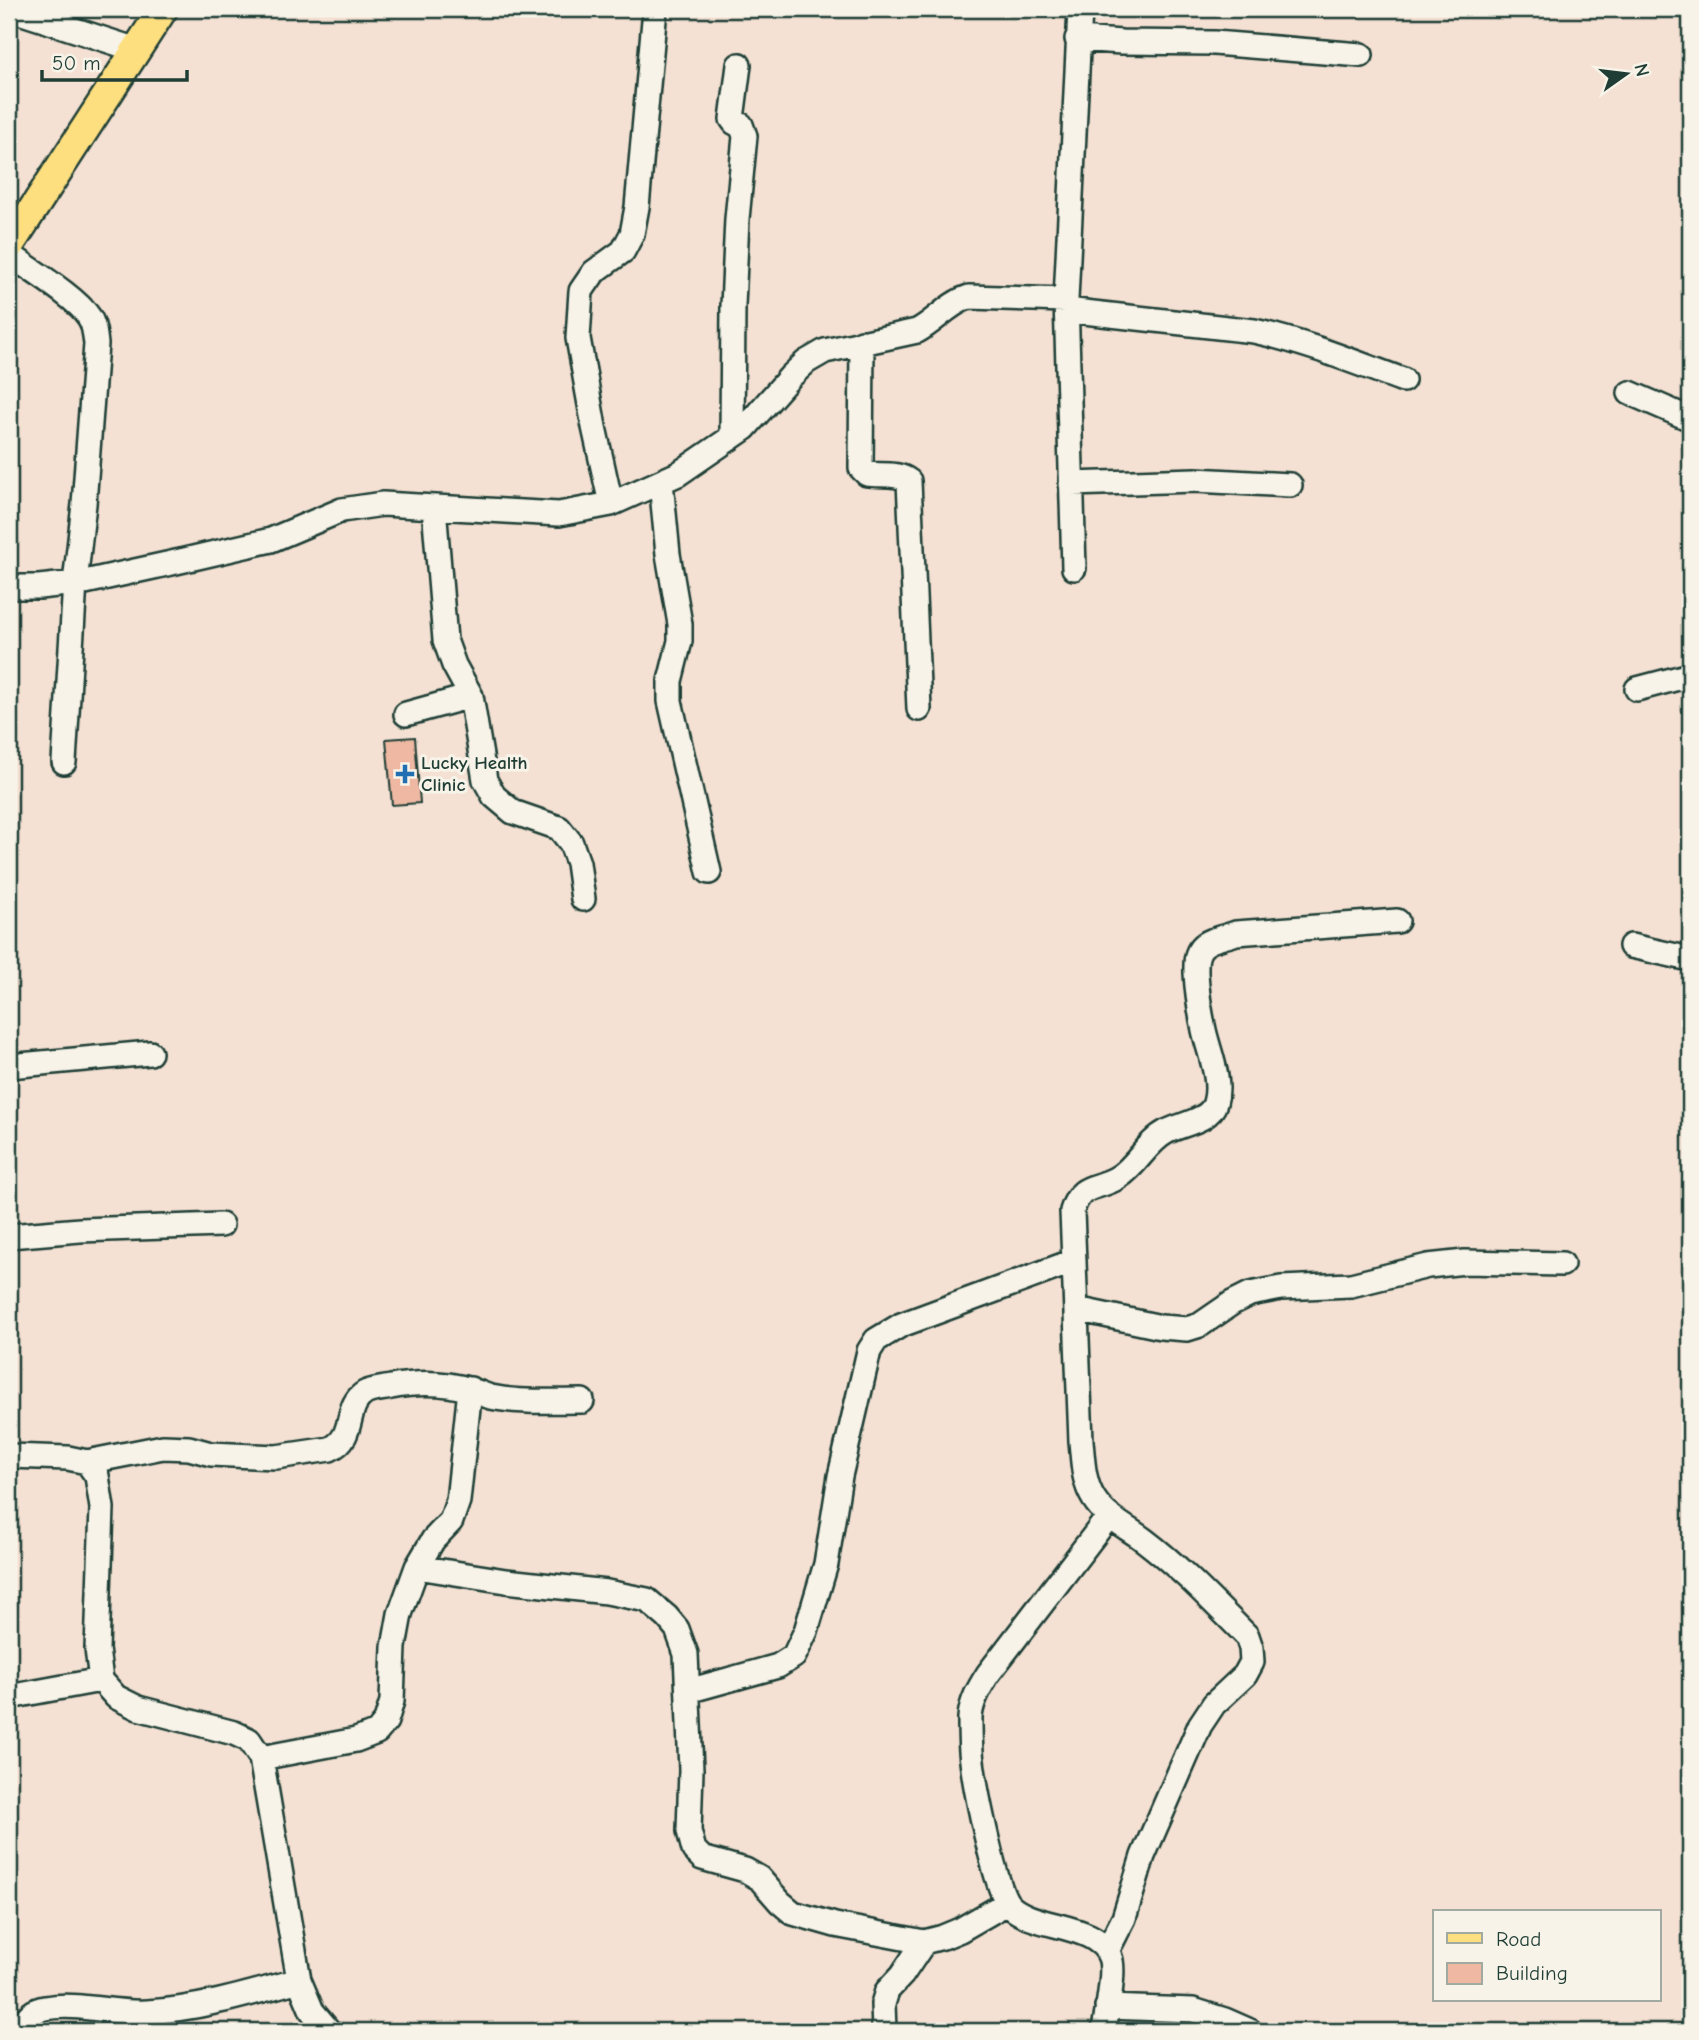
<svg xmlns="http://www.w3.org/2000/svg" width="1699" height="2040" viewBox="0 0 1699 2040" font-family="'Comic Neue',sans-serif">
	<rect width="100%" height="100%" fill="#f4e1d3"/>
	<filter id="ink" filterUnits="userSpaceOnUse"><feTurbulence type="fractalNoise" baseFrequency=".0143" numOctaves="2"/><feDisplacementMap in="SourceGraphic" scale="14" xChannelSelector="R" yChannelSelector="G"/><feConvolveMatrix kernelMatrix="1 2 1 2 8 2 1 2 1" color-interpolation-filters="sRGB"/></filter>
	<g filter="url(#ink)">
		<path fill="#eeb8a2" stroke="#1f3d34" stroke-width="2" d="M415,737L420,803L392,805L386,739Z"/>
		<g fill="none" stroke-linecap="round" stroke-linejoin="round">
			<g stroke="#1f3d34" stroke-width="28">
				<path id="minor" d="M10,9L137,50
					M1077,39L1122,42L1214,43L1361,55
					M9,254C29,269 76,297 89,317C94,324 95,335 96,344L84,504L75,583L64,762
					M1066,310L1254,331C1305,342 1354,362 1403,380
					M862,342L861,468L867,474C881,476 898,472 909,481L919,709
					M1630,393L1690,419
					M732,437L733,306L737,219L745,136L741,125L735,123L732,119L739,65
					M661,482L668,554L680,624V641L670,681V701L709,872
					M1071,484L1195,480L1290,485
					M611,504L594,427L578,338L581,291L594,272L623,251L632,234L637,207L655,9
					M434,507L445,640L454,665L471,696L485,780L494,796L513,812L559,828L571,843L578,863L583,899
					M1074,568L1066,300L1080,9
					M9,587H39L85,582L176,562L271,540L342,510L383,504L559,514L611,504L678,474L732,437L745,428L790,377L806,362L825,351L917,331C936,321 949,303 969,297L1066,300
					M1637,689L1690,675
					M406,714L471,696
					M1631,946L1690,959
					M9,1066L150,1053
					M9,1236L80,1230L221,1225
					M1076,1309L1161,1327L1187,1329L1200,1325L1232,1303L1250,1294L1281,1288L1351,1285L1428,1266L1465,1262L1562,1264
					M9,1456L68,1458L87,1462L97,1476L102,1508L97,1649L101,1680L116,1697L138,1708L234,1733L249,1740L261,1758L299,1980L312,2011L329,2031
					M87,1462L163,1447L189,1448L211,1454L276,1457L330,1449C357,1437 343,1406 365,1393C372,1389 383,1389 391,1387C417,1382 445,1382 471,1390C478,1392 484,1395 491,1397C520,1403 553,1401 582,1401
					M417,1567L506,1581L607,1592L647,1600L667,1617L677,1629L686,1654L691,1770L689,1831L694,1850L702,1858L745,1870L759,1878L780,1902L793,1913L835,1925L924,1942L943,1937L960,1930L1007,1903
					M688,1691L778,1666L794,1656L806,1631L826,1564L840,1476L869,1351L876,1340L901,1325L1074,1261
					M9,1697L101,1680
					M261,1758L356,1740L377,1732L386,1721L392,1701L394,1647L400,1614L417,1567L433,1540L451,1521L458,1501L470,1389
					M1107,1951L1124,1918L1143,1856L1200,1725L1214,1704L1245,1675L1252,1662L1251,1648L1247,1636C1214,1603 1181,1568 1144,1540C1127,1527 1106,1518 1094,1499C1083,1482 1083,1461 1081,1441L1072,1211C1081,1181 1098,1191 1120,1176C1138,1164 1147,1142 1166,1132C1181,1124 1210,1121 1215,1103C1222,1080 1209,1053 1204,1030C1200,1011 1197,992 1196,973C1196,964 1195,954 1202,947C1209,939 1226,937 1236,933L1397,921
					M1107,2007L1193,2010L1225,2020L1250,2031
					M17,2031C25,2021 30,2010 45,2008C78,2002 113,2014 147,2012C199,2009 249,1994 299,1980
					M884,2031L883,2004L887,1991L902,1975L924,1942
					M1104,2031C1106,2014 1116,1972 1110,1957C1097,1922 1033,1930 1009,1905C995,1889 975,1786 972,1761C970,1747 970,1732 970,1718C971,1702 979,1688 988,1674L1109,1516"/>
			</g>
			<g stroke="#1f3d34" stroke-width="33">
				<path id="major" d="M9,246L163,9"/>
			</g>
			<use href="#minor" stroke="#f7f3e8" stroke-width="23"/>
			<use href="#major" stroke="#fedf80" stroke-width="28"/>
		</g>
	</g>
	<path fill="#1f6fb2" stroke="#f7f3e8" stroke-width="2.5" d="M401.5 763.5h7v7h7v7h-7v7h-7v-7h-7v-7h7z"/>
	<g text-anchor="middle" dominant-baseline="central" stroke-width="6" stroke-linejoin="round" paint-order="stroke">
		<g font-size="19" font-weight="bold" fill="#1f3d34" stroke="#f7f3e8" text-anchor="start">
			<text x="421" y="763">Lucky Health<tspan x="421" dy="22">Clinic</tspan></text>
		</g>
	</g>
	<rect width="1699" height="2040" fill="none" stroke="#f7f3e8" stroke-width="35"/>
	<rect x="18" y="18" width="1664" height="2005" fill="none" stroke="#1f3d34" stroke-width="2.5" filter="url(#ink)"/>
	<rect x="1433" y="1910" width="228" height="91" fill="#f7f3e8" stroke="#a1aaa0" stroke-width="2"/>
	<rect x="1447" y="1933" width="35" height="10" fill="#fedf80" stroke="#a1aaa0" stroke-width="2"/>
	<text x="1496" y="1946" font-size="21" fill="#1f3d34">Road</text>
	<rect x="1447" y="1963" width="35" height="21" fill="#eeb8a2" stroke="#a1aaa0" stroke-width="2"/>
	<text x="1496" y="1980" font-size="21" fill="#1f3d34">Building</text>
	<g transform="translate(1626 74) rotate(76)" stroke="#f7f3e8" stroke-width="5" paint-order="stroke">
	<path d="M0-5L12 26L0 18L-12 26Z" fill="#1f3d34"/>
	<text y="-10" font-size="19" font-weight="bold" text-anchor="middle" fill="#1f3d34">N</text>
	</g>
	<path d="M42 70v10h145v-10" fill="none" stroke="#1f3d34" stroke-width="3.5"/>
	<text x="52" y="70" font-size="21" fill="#1f3d34" stroke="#f7f3e8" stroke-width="5" paint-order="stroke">50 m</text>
</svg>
